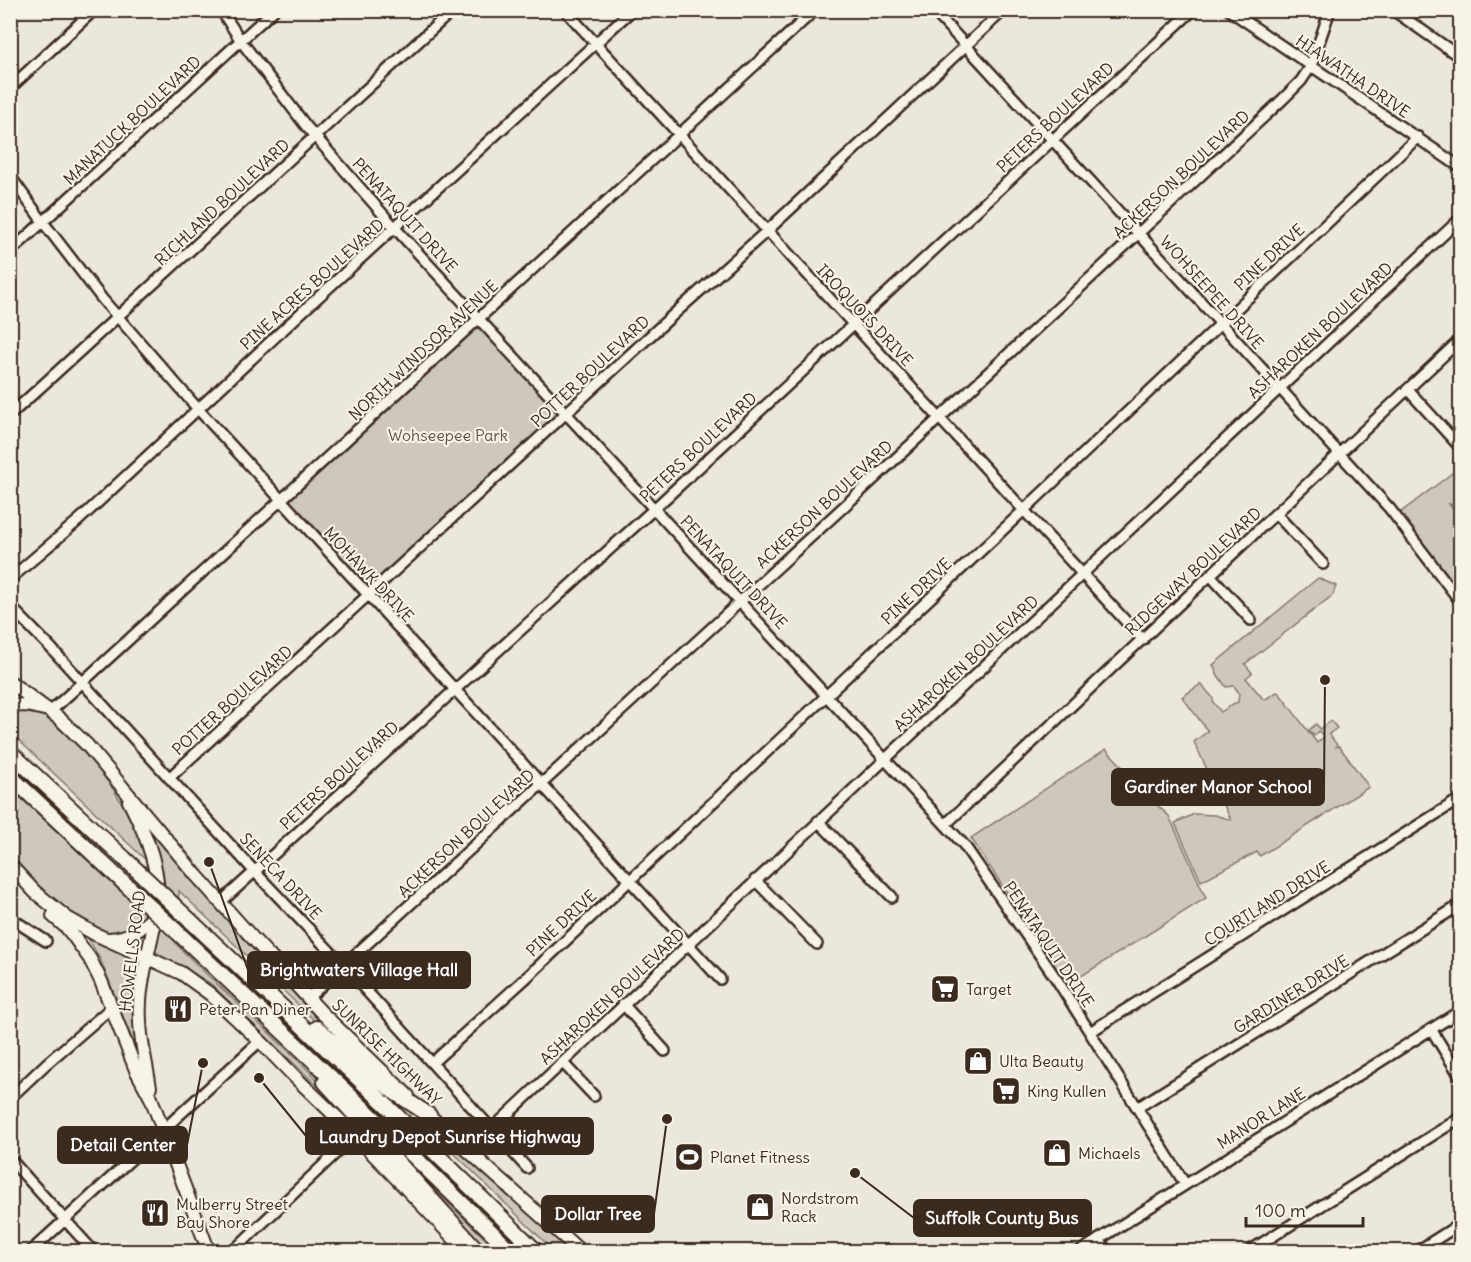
<svg xmlns="http://www.w3.org/2000/svg" width="1471" height="1262" viewBox="0 0 1471 1262" font-family="Delius,sans-serif">
	<rect width="100%" height="100%" fill="#ece7dc"/>
	<filter id="ink" filterUnits="userSpaceOnUse"><feTurbulence type="fractalNoise" baseFrequency=".0167" numOctaves="2"/><feDisplacementMap in="SourceGraphic" scale="12" xChannelSelector="R" yChannelSelector="G"/><feConvolveMatrix kernelMatrix="1 2 1 2 8 2 1 2 1" color-interpolation-filters="sRGB"/></filter>
	<g filter="url(#ink)">
		<path fill="#cec8bc" stroke="#84796d" stroke-width="1.5" d="M480,318L566,414L369,595L282,501Z
			M1460,467V515L1453,505L1449,504L1460,519V591L1400,513Z
			M1318,578L1336,586L1333,595L1245,664L1252,673L1246,678L1264,700L1277,692L1280,694L1317,743L1324,737L1319,731L1314,736L1309,730L1316,724L1320,729L1331,721L1337,728L1329,734L1337,745L1336,747L1339,746L1369,787L1260,856L1257,852L1201,881L1175,823L1194,814L1215,815L1231,820L1194,742L1208,731L1182,697L1201,684L1213,698V702L1221,712L1233,704L1238,702L1239,693L1234,686L1226,687L1215,671L1216,670L1213,665Z
			M10,708C19,709 30,709 38,711C47,714 61,727 67,734C105,772 132,811 149,863L11,733Z
			M1106,749L1143,789L1159,807L1169,816L1206,898L1067,985L971,838Z
			M10,788L147,916L126,932L110,933L86,923L49,898L18,865L11,853Z
			M154,828L355,1054L315,1021L179,891L176,944C221,990 270,1032 316,1078C343,1105 369,1134 395,1162L375,1146L329,1097L210,983L180,966L161,957V955L154,951L159,927L163,876V870L150,830Z
			M146,930L143,947L142,948L129,943V941Z
			M87,936L141,959L135,992L134,1025L137,1052L101,961Z
			M415,1110L575,1251H554L413,1113Z
			M392,1149L498,1251H485Z"/>
		<g fill="none" stroke-linecap="round" stroke-linejoin="round">
			<g stroke="#3b2a1e" stroke-width="14">
				<path id="minor" d="M221,10L241,41L306,126L395,228L964,845L1057,980L1185,1184
					M565,10L1143,640
					M933,10L1139,234L1390,509L1460,601
					M1229,10L1460,167
					M1393,10L1460,57
					M10,88L94,10
					M10,176L43,222L103,300L198,409L720,979
					M10,252L274,10
					M1408,390L1460,447
					M10,415L453,10
					M1276,514L1323,564
					M1210,575L1251,620
					M10,579L80,519L302,312L632,10
					M10,606L52,649L255,872L343,965L527,1168
					M51,711L815,10
					M169,778L674,314L768,230L1004,10
					M818,821L892,897
					M946,824L1460,340
					M755,880L817,944
					M220,903L655,508L1193,10
					M10,923L15,921L46,941
					M308,998L863,489L1282,100L1301,81L1311,66L1330,10
					M623,1004L665,1051
					M1431,1029L1460,1076
					M1090,1032L1460,799
					M432,1063L526,978L1024,510L1418,137
					M563,1063L594,1096
					M10,1098L46,1064L112,1007
					M1137,1108L1460,905
					M492,1129L1460,219
					M10,1159L94,1252
					M1099,1239L1107,1252
					M30,1252L260,1041
					M232,1252L355,1135
					M1079,1252L1460,1011
					M1248,1252L1460,1118
					M1416,1252L1460,1224"/>
			</g>
			<g stroke="#3b2a1e" stroke-width="16">
				<path id="major" d="M10,682L60,719L87,745L197,876L248,933L321,1012L408,1096
					M10,706L26,705L44,709
					M129,801C147,836 163,874 156,915C151,944 142,971 140,1001C138,1032 145,1057 150,1087
					M10,865L35,892L67,918L95,934L181,973L210,994L260,1041L296,1078L355,1135L467,1252
					M53,916L67,928L75,938L90,959L101,981L136,1070L151,1098L209,1252
					M108,939C129,938 141,930 155,915
					M423,1110L581,1252"/>
			</g>
			<g stroke="#3b2a1e" stroke-width="18">
				<path id="highway" d="M10,752L124,858
					M10,776L123,882
					M177,908L385,1104L537,1252
					M176,931L394,1137L512,1252
					M317,1028L394,1092L429,1115
					M325,1082L479,1252"/>
			</g>
			<use href="#minor" stroke="#f7f3e8" stroke-width="9"/>
			<use href="#major" stroke="#f7f3e8" stroke-width="12"/>
			<use href="#highway" stroke="#f7f3e8" stroke-width="14"/>
			<g stroke="#3b2a1e" stroke-width="18" stroke-linecap="butt">
				<path id="highway-bridge" d="M124,858L177,908
					M123,882L176,931"/>
			</g>
			<use href="#highway-bridge" stroke="#f7f3e8" stroke-width="14"/>
		</g>
	</g>
	<defs>
		<g id="supermarket-square" transform="scale(1.5)"><rect x="-9" y="-9" width="18" height="18" rx="4" fill="#3b2a1e" stroke="#f7f3e8"/><path d="M-6-5.5h2.5l.6 2H6L4.5 2H-2.5L-4.4-4H-6ZM-1.5 3.2a1.3 1.3 0 1 0 .1 0ZM3 3.2a1.3 1.3 0 1 0 .1 0Z" fill="#fff"/></g>
		<g id="restaurant-square" transform="scale(1.5)"><rect x="-9" y="-9" width="18" height="18" rx="4" fill="#3b2a1e" stroke="#f7f3e8"/><path d="M-5-6h1v4h1v-4h1v4h1v-4h1v5L-1.5 .5V6h-2V.5L-5-1ZM5-6V6H3V1.5H1.5Q1.5-4 5-6Z" fill="#fff"/></g>
		<g id="shop-square" transform="scale(1.5)"><rect x="-9" y="-9" width="18" height="18" rx="4" fill="#3b2a1e" stroke="#f7f3e8"/><path d="M-5-2.5h2.3a2.7 3.5 0 0 1 5.4 0H5L5.5 6h-11ZM-1.5-2.5h3a1.5 2.3 0 0 0-3 0Z" fill="#fff"/></g>
		<g id="stadium-square" transform="scale(1.5)"><rect x="-9" y="-9" width="18" height="18" rx="4" fill="#3b2a1e" stroke="#f7f3e8"/><path d="M0-5a6.5 5 0 1 0 0 10a6.5 5 0 1 0 0-10ZM-3.5-1.8h7v3.6h-7Z" fill="#fff"/></g>
	</defs>
	<g fill-rule="evenodd">
		<use href="#supermarket-square" x="945" y="989"/>
		<use href="#restaurant-square" x="178" y="1009"/>
		<use href="#shop-square" x="978" y="1061"/>
		<use href="#supermarket-square" x="1006" y="1091"/>
		<use href="#shop-square" x="1057" y="1153"/>
		<use href="#stadium-square" x="689" y="1157"/>
		<use href="#shop-square" x="760" y="1207"/>
		<use href="#restaurant-square" x="155" y="1213"/>
	</g>
	<g text-anchor="middle" dominant-baseline="central" stroke-width="4.5" stroke-linejoin="round" paint-order="stroke">
		<g font-size="16" fill="#3b2a1e" stroke="#f7f3e8">
			<text transform="translate(1353 76) rotate(34)">HIAWATHA DRIVE</text>
			<text transform="translate(1055 117) rotate(-43)">PETERS BOULEVARD</text>
			<text transform="translate(132 120) rotate(-43)">MANATUCK BOULEVARD</text>
			<text transform="translate(1181 174) rotate(-43)">ACKERSON BOULEVARD</text>
			<text transform="translate(222 202) rotate(-43)">RICHLAND BOULEVARD</text>
			<text transform="translate(405 215) rotate(48)">PENATAQUIT DRIVE</text>
			<text transform="translate(1269 257) rotate(-43)">PINE DRIVE</text>
			<text transform="translate(312 284) rotate(-42)">PINE ACRES BOULEVARD</text>
			<text transform="translate(1212 292) rotate(48)">WOHSEEPEE DRIVE</text>
			<text transform="translate(865 315) rotate(47)">IROQUOIS DRIVE</text>
			<text transform="translate(1320 330) rotate(-43)">ASHAROKEN BOULEVARD</text>
			<text transform="translate(423 350) rotate(-43)">NORTH WINDSOR AVENUE</text>
			<text transform="translate(590 371) rotate(-43)">POTTER BOULEVARD</text>
			<text transform="translate(698 447) rotate(-43)">PETERS BOULEVARD</text>
			<text transform="translate(824 504) rotate(-43)">ACKERSON BOULEVARD</text>
			<text transform="translate(1193 571) rotate(-43)">RIDGEWAY BOULEVARD</text>
			<text transform="translate(734 572) rotate(47)">PENATAQUIT DRIVE</text>
			<text transform="translate(369 574) rotate(47)">MOHAWK DRIVE</text>
			<text transform="translate(916 591) rotate(-43)">PINE DRIVE</text>
			<text transform="translate(966 663) rotate(-43)">ASHAROKEN BOULEVARD</text>
			<text transform="translate(232 700) rotate(-42)">POTTER BOULEVARD</text>
			<text transform="translate(339 775) rotate(-42)">PETERS BOULEVARD</text>
			<text transform="translate(466 833) rotate(-43)">ACKERSON BOULEVARD</text>
			<text transform="translate(281 876) rotate(47)">SENECA DRIVE</text>
			<text transform="translate(1267 903) rotate(-32)">COURTLAND DRIVE</text>
			<text transform="translate(561 923) rotate(-43)">PINE DRIVE</text>
			<text transform="translate(1049 944) rotate(56)">PENATAQUIT DRIVE</text>
			<text transform="translate(132 951) rotate(-83)">HOWELLS ROAD</text>
			<text transform="translate(1291 994) rotate(-32)">GARDINER DRIVE</text>
			<text transform="translate(612 996) rotate(-43)">ASHAROKEN BOULEVARD</text>
			<text transform="translate(387 1052) rotate(44)">SUNRISE HIGHWAY</text>
			<text transform="translate(1261 1118) rotate(-32)">MANOR LANE</text>
		</g>
		<g font-size="16" fill="#605246" stroke="#f7f3e8">
			<text x="448" y="435">Wohseepee Park</text>
		</g>
		<g font-size="16" fill="#3b2a1e" stroke="#f7f3e8" text-anchor="start">
			<text x="966" y="989">Target</text>
			<text x="199" y="1009">Peter Pan Diner</text>
			<text x="999" y="1061">Ulta Beauty</text>
			<text x="1027" y="1091">King Kullen</text>
			<text x="1078" y="1153">Michaels</text>
			<text x="710" y="1157">Planet Fitness</text>
			<text x="781" y="1198">Nordstrom<tspan x="781" dy="18">Rack</tspan></text>
			<text x="176" y="1204">Mulberry Street<tspan x="176" dy="18">Bay Shore</tspan></text>
		</g>
	</g>
	<path fill="none" stroke="#3b2a1e" stroke-width="2" d="M1325 680L1324 787M209 862L248 970M259 1078L306 1136M203 1063L187 1145M667 1119L654 1214M855 1173L914 1218"/>
	<g fill="#3b2a1e" stroke="#f7f3e8" stroke-width="2">
		<circle cx="1325" cy="680" r="6"/>
		<circle cx="209" cy="862" r="6"/>
		<circle cx="259" cy="1078" r="6"/>
		<circle cx="203" cy="1063" r="6"/>
		<circle cx="667" cy="1119" r="6"/>
		<circle cx="855" cy="1173" r="6"/>
	</g>
	<g fill="#3b2a1e" stroke="#3b2a1e" stroke-width="2">
		<rect x="1112" y="769" width="212" height="36" rx="6"/>
		<rect x="248" y="952" width="222" height="36" rx="6"/>
		<rect x="306" y="1118" width="287" height="36" rx="6"/>
		<rect x="58" y="1127" width="129" height="36" rx="6"/>
		<rect x="542" y="1196" width="112" height="36" rx="6"/>
		<rect x="914" y="1200" width="177" height="36" rx="6"/>
	</g>
	<g font-size="18" text-anchor="middle" font-weight="bold" fill="#fff">
		<text x="1218" y="793">Gardiner Manor School</text>
		<text x="359" y="976">Brightwaters Village Hall</text>
		<text x="450" y="1143">Laundry Depot Sunrise Highway</text>
		<text x="123" y="1151">Detail Center</text>
		<text x="598" y="1220">Dollar Tree</text>
		<text x="1002" y="1224">Suffolk County Bus</text>
	</g>
	<rect width="1471" height="1262" fill="none" stroke="#f7f3e8" stroke-width="36"/>
	<rect x="18" y="18" width="1435" height="1226" fill="none" stroke="#3b2a1e" stroke-width="2" filter="url(#ink)"/>
	<path d="M1246 1217v9h117v-9" fill="none" stroke="#3b2a1e" stroke-width="3"/>
	<text x="1255" y="1217" font-size="18" fill="#3b2a1e" stroke="#f7f3e8" stroke-width="4.5" paint-order="stroke">100 m</text>
</svg>
